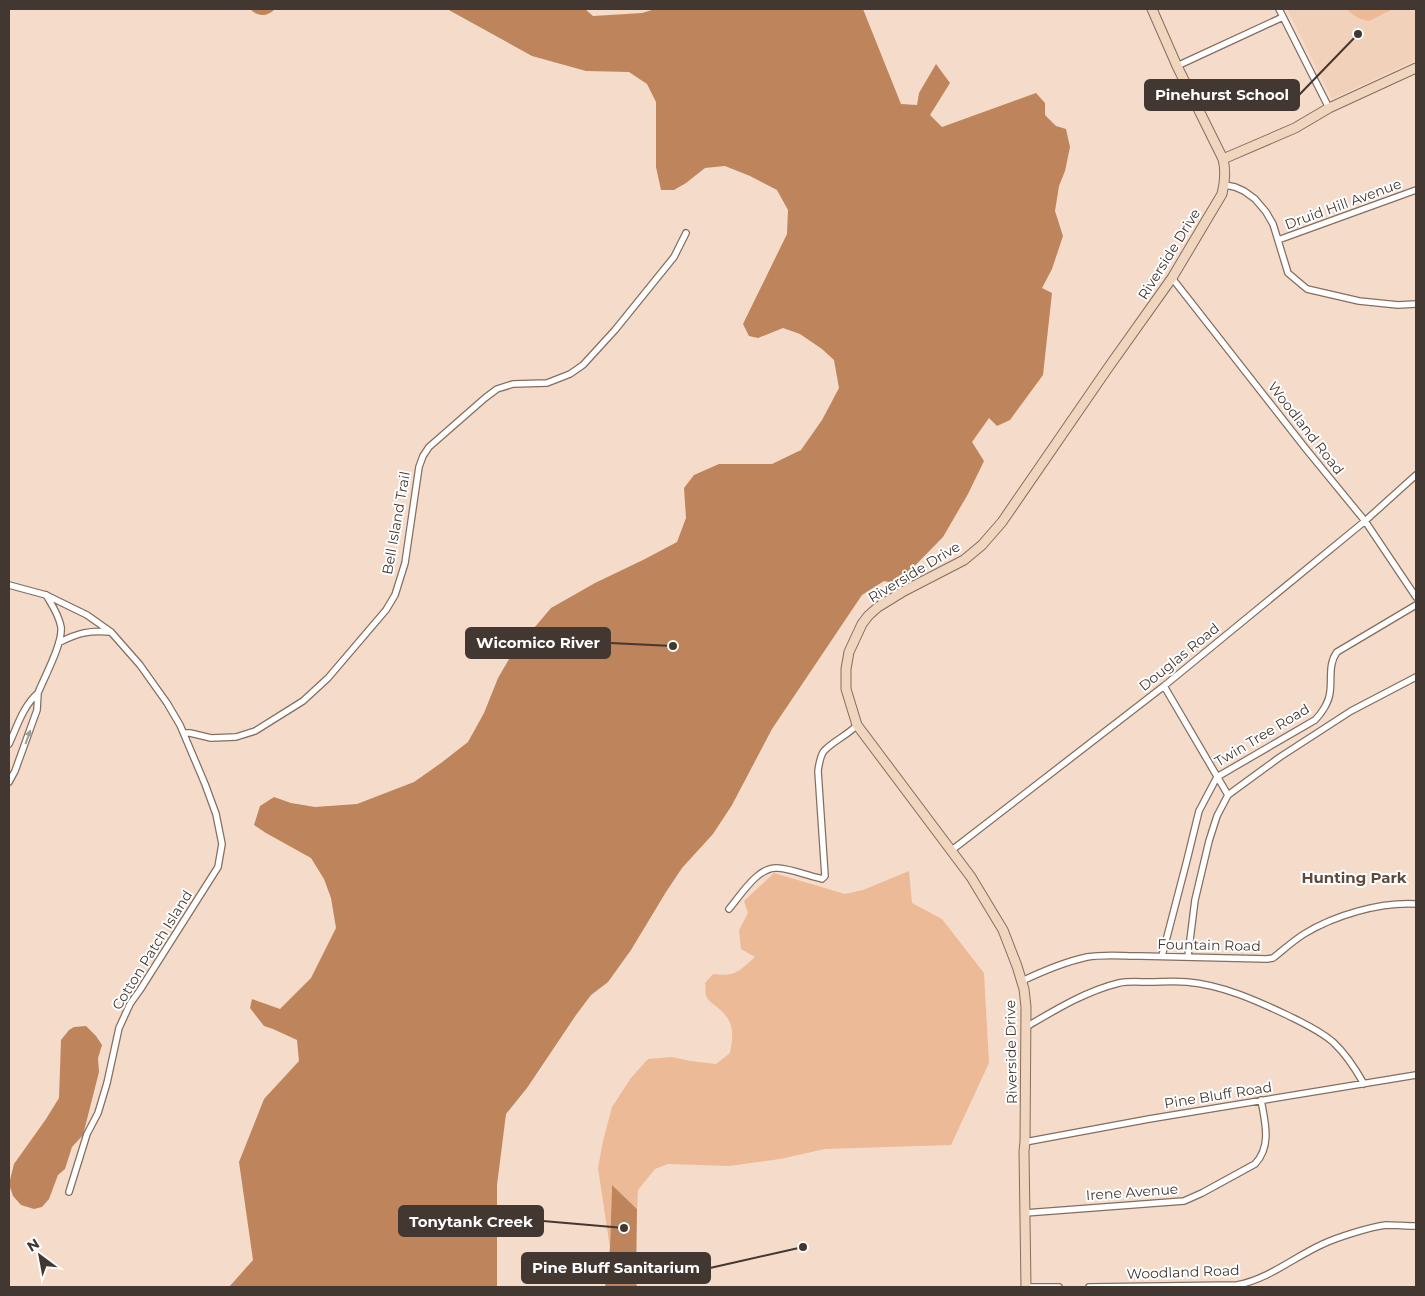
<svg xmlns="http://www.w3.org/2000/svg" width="1425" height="1296" viewBox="0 0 1425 1296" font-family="Montserrat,sans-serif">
	<rect width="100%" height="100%" fill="#f5dbca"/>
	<path fill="#f2d1bb" d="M1287,9H1416V60L1332,99Z"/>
	<path fill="#edba97" d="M1347,9H1393L1369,21C1359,19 1353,16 1347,9Z
		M909,871L912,903L942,919L984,973L989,1063L951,1145L825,1149L780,1159L729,1166L668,1164L655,1169L638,1190L637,1209L612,1185L610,1248L598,1168L603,1141L612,1107L631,1078L648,1059L672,1057L690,1061L716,1064L730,1053C734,1032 734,1021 717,1007C713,1004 707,1000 706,995C705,992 706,986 705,983L713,974C735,977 738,972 755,957L741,949L739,930L748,913L744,901L774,873L845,894L863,890Z"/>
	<path fill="#be855c" d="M250,9H275C267,17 258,17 250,9Z
		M447,9H585L593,16L642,13L655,9H863L901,104L917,105L919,93L936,64L950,83L930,115L942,127L1036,93L1045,103V115L1056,126L1066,129L1070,147L1065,171L1059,186L1055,211L1063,236L1052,269L1042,288L1052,293L1043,375L1010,420L997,426L989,418L972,442L984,461L968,494L943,537L897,584L884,581L862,595L772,729L732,805L713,834L682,868L666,892L631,950L608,982L591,995L576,1015L527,1088L506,1114L497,1185V1287H229L253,1260L239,1162L264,1099L299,1061L297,1040L273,1029L264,1026L250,1008L252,999L280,1009L311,978L336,928L331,898L324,879L311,858L266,833L254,825L260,806L274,797L291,803L315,807L357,804L414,782L441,763L468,742L484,713L498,678L512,654L551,608L595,583L645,559L677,542L686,518L684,488L694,475L719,464H772L801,450L822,420L839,388L834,360L822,349L800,334L783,328L758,338L749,336L743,324L787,234L788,210L777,190L750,176L725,166L705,168L686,183L674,190H661L656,167V102L647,84L629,72L586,71L532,56Z
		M86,1026L96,1036L102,1045L98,1058L99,1072L83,1135L72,1147L65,1169L58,1175L49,1199L42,1207L34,1209L21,1205L13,1196L9,1184L14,1164L46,1119L59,1098L61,1040L69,1030L74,1027Z
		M612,1185L637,1209L636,1284L638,1287H605L610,1248Z"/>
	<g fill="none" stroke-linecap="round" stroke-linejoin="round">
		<g stroke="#856e5e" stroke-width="8">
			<path id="street" d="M1279,9L1329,108
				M1177,66L1283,17
				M1225,185L1235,187L1244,191L1255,199L1266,212L1273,224L1288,273L1307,289L1359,301L1398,305L1416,304
				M1278,240L1416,190
				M1172,278L1306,449L1365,521L1416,597
				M9,585L46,595L87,615L111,632L140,665L167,703L180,725L205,784L216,814L222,844L218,867L140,990L130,1004L119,1028L107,1083L98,1113L87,1134L69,1192
				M60,642C78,633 90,630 110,632
				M1164,686L1228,795
				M38,693C44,678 63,643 61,627C59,615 52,605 46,595
				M185,733H190L211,738L236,737L255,731L303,701L328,678L386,610L395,595L405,563L419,467L423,456L429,447L485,398L497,389L513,384L547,383L570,374L583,365L615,330L674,257L686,233
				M9,744C17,727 23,706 38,693L37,710L15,771L9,782
				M952,850L1164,686L1365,521L1416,475
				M729,909C741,895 758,866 778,868C791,869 806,875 819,878L822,879L825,876L818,771C819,764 820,756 824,751C833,741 848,735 857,725
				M1162,956L1187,860L1199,811L1217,777L1315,720C1322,713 1329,702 1330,692C1332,678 1328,664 1337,652L1416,605
				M1188,956L1195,900L1209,841L1217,816L1228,795L1280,757L1351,711L1416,677
				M1022,981C1043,971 1064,962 1087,957C1104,954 1122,956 1140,956C1183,957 1225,958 1267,959L1273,958C1283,950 1293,941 1304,934C1335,915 1380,902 1416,904
				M1026,1027C1055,1010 1086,991 1119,983C1128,981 1139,982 1149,982C1161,982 1174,981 1187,982C1222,985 1255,1000 1287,1015C1303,1023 1319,1030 1333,1042C1346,1054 1355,1068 1364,1084
				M1025,1142L1149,1119L1416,1075
				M1025,1213L1184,1201L1202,1193L1255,1164C1272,1146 1265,1122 1261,1100
				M1026,1287H1059
				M1089,1287L1237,1285C1269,1279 1294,1257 1323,1244C1338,1237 1370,1227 1386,1225C1396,1225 1406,1226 1416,1226"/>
		</g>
		<g stroke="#856e5e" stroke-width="11">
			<path id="secondary" d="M1223,159L1295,128L1329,108L1416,68
				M1026,1287L1024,1151L1025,1142L1026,1007L1024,989L1017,966L1003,930L971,877L857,725L846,689V669L849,652L862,624L868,616L878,607L904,591L964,560L982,545L1002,522L1108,368L1172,278L1222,194C1225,182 1226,171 1223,159L1177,66L1152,9"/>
		</g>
		<use href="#street" stroke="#fff" stroke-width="5.5"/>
		<use href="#secondary" stroke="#f0d6bf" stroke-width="9"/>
	</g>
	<defs><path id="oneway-solid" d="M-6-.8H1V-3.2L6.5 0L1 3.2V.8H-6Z" transform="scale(1.25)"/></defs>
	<use fill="#a09c98" href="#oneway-solid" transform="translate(28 737) rotate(-70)"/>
	<g text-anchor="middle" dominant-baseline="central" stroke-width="4" stroke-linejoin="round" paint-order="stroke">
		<g font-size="14" fill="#423831" stroke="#fff">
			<text transform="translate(1343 204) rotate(-20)">Druid Hill Avenue</text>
			<text transform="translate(1169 254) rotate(-58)">Riverside Drive</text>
			<text transform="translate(1306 428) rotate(52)">Woodland Road</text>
			<text transform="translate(396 523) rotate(-80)">Bell Island Trail</text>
			<text transform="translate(914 572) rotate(-31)">Riverside Drive</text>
			<text transform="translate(1179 657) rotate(-39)">Douglas Road</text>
			<text transform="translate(1262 735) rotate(-31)">Twin Tree Road</text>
			<text transform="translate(1209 945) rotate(1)">Fountain Road</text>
			<text transform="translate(152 950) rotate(-58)">Cotton Patch Island</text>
			<text transform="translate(1011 1052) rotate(-91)">Riverside Drive</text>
			<text transform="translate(1218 1095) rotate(-9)">Pine Bluff Road</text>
			<text transform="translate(1132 1192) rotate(-4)">Irene Avenue</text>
			<text transform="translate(1183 1272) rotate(-2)">Woodland Road</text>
		</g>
		<g font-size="15" font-weight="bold" fill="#5f4a3b" stroke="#fff">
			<text x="1354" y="877">Hunting Park</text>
		</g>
	</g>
	<path fill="none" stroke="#423831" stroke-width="2" d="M1358 34L1299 95M673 646L610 643M624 1228L543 1221M803 1247L710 1268"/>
	<g fill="#423831" stroke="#fff" stroke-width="2">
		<circle cx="1358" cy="34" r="5"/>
		<circle cx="673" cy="646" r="5"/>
		<circle cx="624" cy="1228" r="5"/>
		<circle cx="803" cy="1247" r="5"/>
	</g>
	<g fill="#423831" stroke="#423831" stroke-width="2">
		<rect x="1145" y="80" width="154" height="30" rx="5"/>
		<rect x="466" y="628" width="144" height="30" rx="5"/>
		<rect x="399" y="1206" width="144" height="30" rx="5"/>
		<rect x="522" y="1253" width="188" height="30" rx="5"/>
	</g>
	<g font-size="15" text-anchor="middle" font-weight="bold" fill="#fff">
		<text x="1222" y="100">Pinehurst School</text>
		<text x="538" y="648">Wicomico River</text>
		<text x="471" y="1227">Tonytank Creek</text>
		<text x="616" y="1273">Pine Bluff Sanitarium</text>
	</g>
	<rect width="1425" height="1296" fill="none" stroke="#423831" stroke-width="20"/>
	<g transform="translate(40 1256) rotate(328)" stroke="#ffffff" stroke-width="4" paint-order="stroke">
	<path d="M0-4L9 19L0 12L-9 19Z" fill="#423831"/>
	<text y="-8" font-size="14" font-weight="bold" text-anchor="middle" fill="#423831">N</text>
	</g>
</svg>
